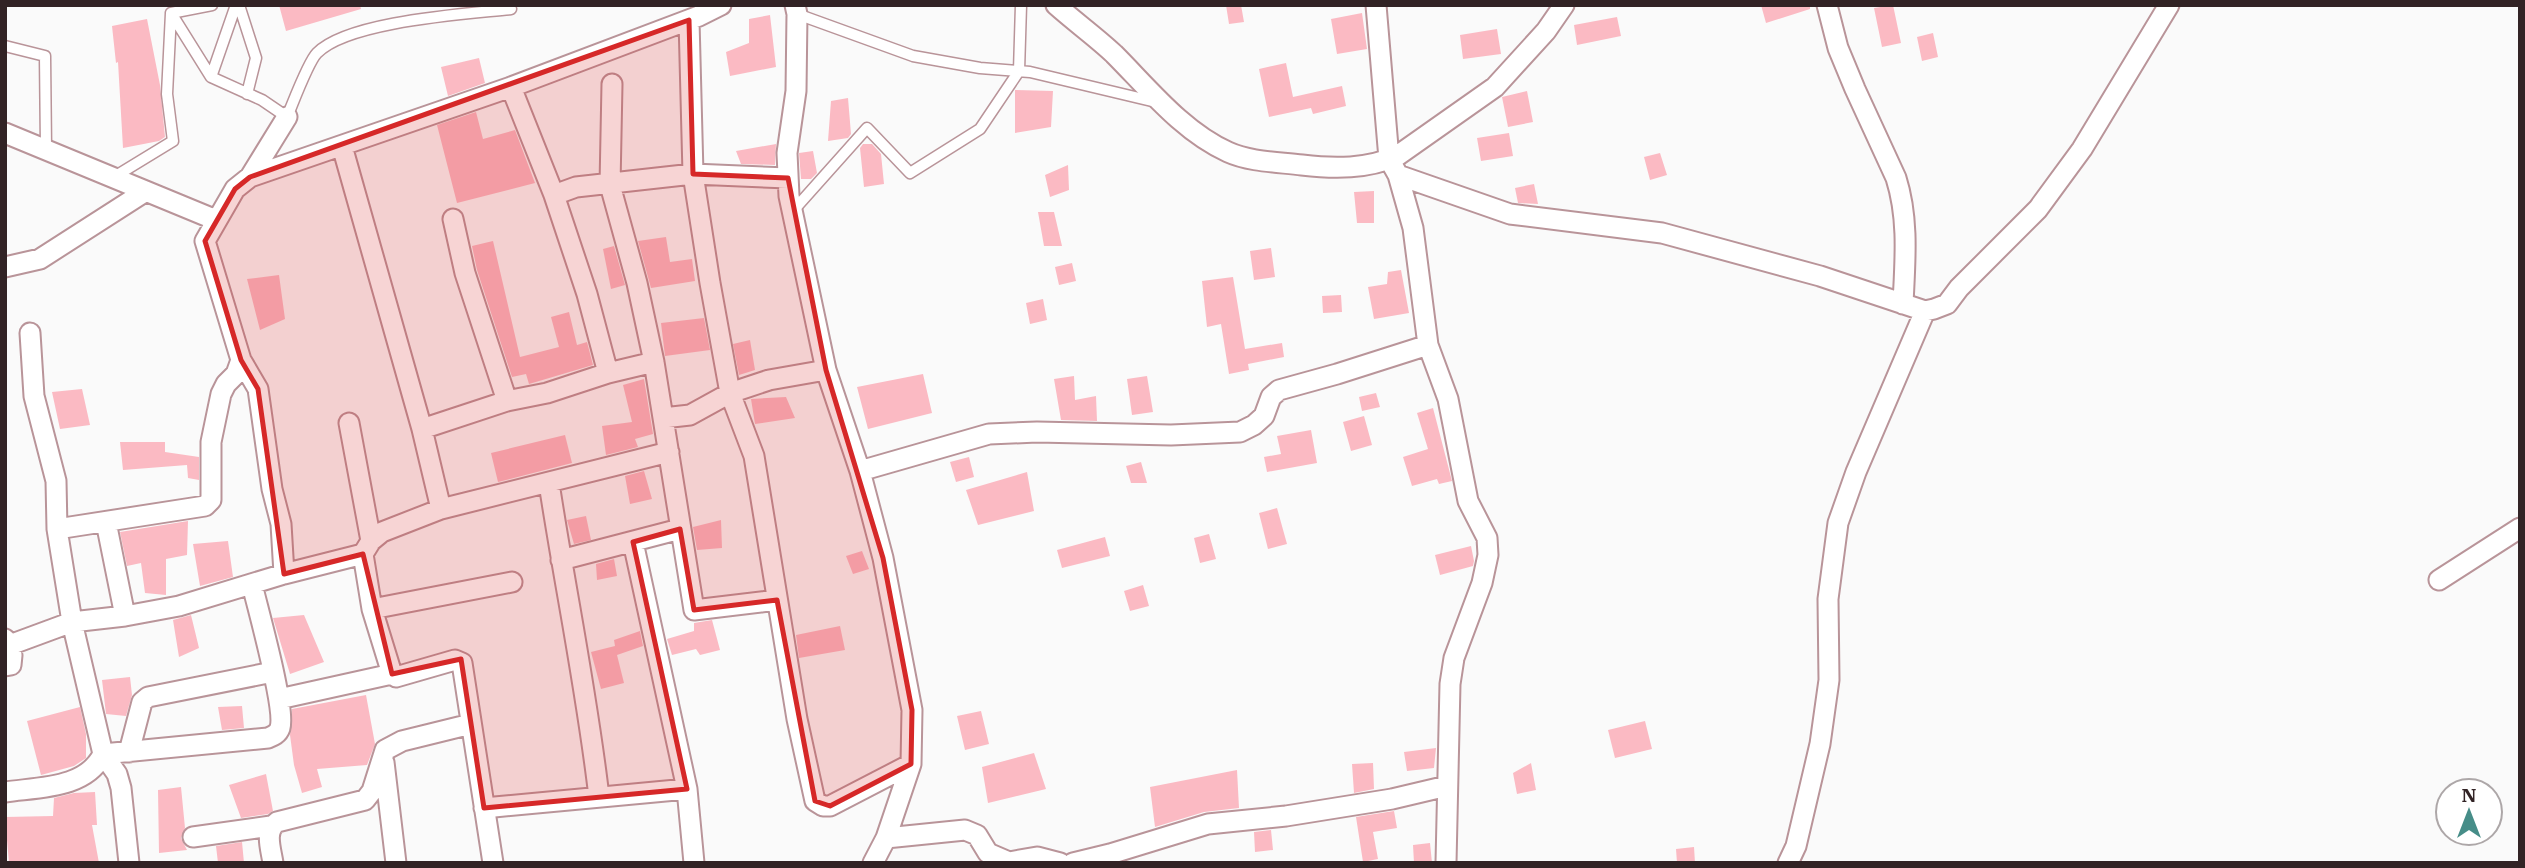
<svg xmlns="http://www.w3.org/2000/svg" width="2525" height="868" viewBox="0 0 2525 868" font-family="'IBM Plex Serif',serif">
	<rect width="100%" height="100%" fill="#fafafa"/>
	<path fill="#fbbac3" d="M279,5H360L361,9L286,31Z
		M1226,5H1241L1244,22L1229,24Z
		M1761,5H1810V9L1766,23Z
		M1893,5L1901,43L1882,47L1874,8Z
		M1362,13L1367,49L1337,54L1331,19Z
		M770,15L776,67L730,76L726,52L749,43V19Z
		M1617,17L1621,36L1577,45L1574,25Z
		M147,19L160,85L165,137L159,141L123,148L118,62L116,63L112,26Z
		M1497,29L1501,54L1463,59L1460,35Z
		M1933,33L1938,57L1922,61L1917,37Z
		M479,58L485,83L448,96L441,67Z
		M1286,63L1293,97L1342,86L1346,106L1313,114L1311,108L1269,117L1259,69Z
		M1015,90L1053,91L1051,127L1015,133Z
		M1527,91L1533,122L1508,127L1502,97Z
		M848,98L851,134L848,138L828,141L831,101Z
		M476,112L483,139L515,130L535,183L457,203L437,125Z
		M1509,133L1513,156L1481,161L1477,138Z
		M776,144L775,165L741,164L736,151Z
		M863,144H872L881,154L884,184L864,187L860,148Z
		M813,151L817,173L811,179H801L799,153Z
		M1660,153L1667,175L1650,180L1644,157Z
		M1068,165L1069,190L1050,197L1045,175Z
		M1534,184L1538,204L1518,203L1515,188Z
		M1374,191V223H1357L1354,192Z
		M1038,212H1054L1062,246H1044Z
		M666,237L670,262L692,259L695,281L651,288L638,241Z
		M493,241L520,357L559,347L551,317L569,312L577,345L587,342L593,365L529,384L526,374L512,377L477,270L472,246Z
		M614,246L625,285L611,289L603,249Z
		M1271,248L1275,277L1254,280L1250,251Z
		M1072,263L1076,281L1059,285L1055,267Z
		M1401,270L1409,313L1374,319L1368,287L1387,284L1388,272Z
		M279,275L285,319L260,330L247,279Z
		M1233,277L1245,349L1282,343L1284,357L1248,364L1249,370L1229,374L1221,324L1207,327L1202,281Z
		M1341,295L1342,312L1323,313L1322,296Z
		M1043,299L1047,320L1030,324L1026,303Z
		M704,318L710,350L665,356L661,323Z
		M750,340L755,370L739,375L733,344Z
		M923,374L932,413L868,429L857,387Z
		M1074,376L1075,400L1096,396L1097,421L1061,420L1054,379Z
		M1147,376L1153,412L1132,415L1127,379Z
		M644,379L653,434L635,439L638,447L606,455L602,426L632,422L623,385Z
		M82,389L90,425L60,429L52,392Z
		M1376,393L1380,407L1362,411L1359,397Z
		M786,397L795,418L755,424L751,399Z
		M1433,408L1452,481L1439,484L1437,479L1412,486L1403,457L1428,449L1417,413Z
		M1364,416L1372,445L1351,451L1343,422Z
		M1311,430L1317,463L1267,472L1264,457L1281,454L1277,436Z
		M565,435L572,463L498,482L491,453Z
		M120,442H165V452L199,457V480L188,478L187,465L123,470Z
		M969,457L974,477L956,482L950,462Z
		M1141,462L1147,483H1131L1126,466Z
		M644,471L652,499L630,504L625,476Z
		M1027,472L1034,511L978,525L966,490Z
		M1277,508L1287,544L1268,549L1259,513Z
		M586,516L591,540L574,544L567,520Z
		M721,520L722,548L697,550L693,527Z
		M188,521L187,555L166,559V595L145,593L141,563L127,566L120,532Z
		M1209,534L1216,559L1200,563L1194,538Z
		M1105,537L1110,556L1062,568L1057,550Z
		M228,541L233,577L200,586L193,544Z
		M1471,546L1474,561L1473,566L1440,575L1435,555Z
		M862,551L869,569L853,574L846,556Z
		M614,559L617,576L597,580L596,564Z
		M1143,585L1149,606L1130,611L1124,591Z
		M191,615L199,648L179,657L173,620Z
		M304,615L324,662L290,674L273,618Z
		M712,620L720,650L700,655L696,649L672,655L667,639L694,631V623Z
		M840,626L845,650L799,658L796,635Z
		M640,631L643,646L617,655L624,683L601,689L591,652L615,646L614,640Z
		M130,677L132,695L126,716L106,714L102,680Z
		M366,695L375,744L367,765L317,769L322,787L302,793L294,765L290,735L292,709Z
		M242,706L244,728L222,730L218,707Z
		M80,707L86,734V758L74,766L41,775L27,721Z
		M981,711L989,744L965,750L957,716Z
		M1645,721L1652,749L1615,758L1608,730Z
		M1436,748L1434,768L1407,771L1404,752Z
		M1034,753L1046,789L988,803L982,767Z
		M1373,763L1374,789L1354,793L1352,764Z
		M1531,763L1536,790L1517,794L1513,773Z
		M1237,770L1239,808L1204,812L1155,827L1150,787Z
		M266,774L273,811L268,814L241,818L229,785Z
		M181,787L185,828L181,838L187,850L159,853L158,790Z
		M95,792L97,825H92L99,863H9L5,817L53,816L54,798L74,793Z
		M1394,811L1397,828L1373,832L1378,859L1363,862L1356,817Z
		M1271,830L1273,850L1255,852L1254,832Z
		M242,842L244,863H218L216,846Z
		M1430,843L1432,863H1414L1413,845Z
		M1694,847L1695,863H1677L1676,849Z"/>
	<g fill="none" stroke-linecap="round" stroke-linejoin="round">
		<g stroke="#b99499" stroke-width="13">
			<path id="service" d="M239,5L256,58L247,94
				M171,13L211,77L236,5
				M171,13L212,5
				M797,14L913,56L980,68L1030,72L1156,102
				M5,46L45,56L46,149
				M211,77L262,100L287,117C293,103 308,62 317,53C348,21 466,14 511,9
				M114,177L173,141L167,94L171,13
				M792,212L867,128L910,173L980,129L1019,71L1021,5"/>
		</g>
		<g stroke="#b99499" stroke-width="23">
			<path id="minor" d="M795,5L797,14L796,91L787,153L789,196L826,370L860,471L883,558L912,710L911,764L886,838L873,863
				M1056,5C1075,22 1096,37 1114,54C1148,88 1183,132 1228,152C1250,162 1278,162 1302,165C1335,169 1367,169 1397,156L1495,87L1546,31L1564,5
				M1376,5L1389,159L1398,175L1510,214L1662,233L1820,276L1925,311L1934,309L1947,304L1959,288L2038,209L2082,149L2169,5
				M1827,5L1838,48L1855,89L1896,178C1909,219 1905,261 1903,304
				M689,20L693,174L710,283L730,393L754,456L797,719L815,801L823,806H830L911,764
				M612,84L610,185L637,283L654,362
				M511,87L554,195L587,294L608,373
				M5,133L216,220
				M342,146L422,429L507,401L547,393L608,373L654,362L694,610L777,600
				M1398,175L1413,228L1428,345L1448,399L1468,501L1487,538L1488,555L1482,583L1454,658L1450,684L1446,863
				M250,177L287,117
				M554,195L576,187L693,174L788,178
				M453,219L465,273L507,401
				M5,267L40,259L146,191
				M30,333L34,396L56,481L57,529
				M241,360L258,389L272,489L281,524L284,574
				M663,418L690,415L730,393L769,380L826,370
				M349,423L371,541
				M422,429L441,509
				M860,471L989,434L1037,432L1171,435L1240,432L1254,425L1264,416L1271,397L1279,390L1337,374L1428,345
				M549,483C565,588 587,692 599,797
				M106,522L125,616
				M633,542L687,789L694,863
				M363,554L372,609L392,674L396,677L455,660L462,663L493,863
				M561,560L680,529
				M2439,580L2520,528
				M372,609L512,582
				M5,639L7,646L72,622L125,616L179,606L284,574L363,554L371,541L382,532L441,509L669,452
				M5,666L11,665L12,655L7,646
				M279,699L392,674
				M129,752L142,702L148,697L273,672
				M103,754L268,738C273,736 278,734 280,728C286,708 258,610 252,584
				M103,754L117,774L121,788L129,863
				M384,762L396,863
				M5,792C39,787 86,789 103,754L72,622L57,529L205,506L211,500V442L221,394L226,384L236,374L241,360L205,241L235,189L250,177L511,87L699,16L721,5
				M484,808L687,789
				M193,837L271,826
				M886,838L965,830L977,835L988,853L1009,862L1037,857L1060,863
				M273,863C271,849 264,831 277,822L365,800L372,791L385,750L402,741L471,724
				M1073,863L1110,854L1208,824L1286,816L1392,799L1447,786
				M1788,863L1796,846L1820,744L1829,680L1828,599L1838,523L1856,472L1925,311"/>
		</g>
		<use href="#service" stroke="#fff" stroke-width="10"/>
		<use href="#minor" stroke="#fff" stroke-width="19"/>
	</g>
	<path fill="#d62828" fill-opacity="0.2" stroke="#d62828" stroke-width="5" stroke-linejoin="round" d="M689,20L693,174L788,178L826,370L883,558L912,710L911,764L830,806L815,801L777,600L694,610L680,529L633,542L687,789L484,808L461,659L392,674L363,554L284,574L258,389L241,360L205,241L235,189L250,177Z"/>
	<rect width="2525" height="868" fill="none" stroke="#322325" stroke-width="14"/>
	<g transform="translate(2469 812)"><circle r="33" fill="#ffffff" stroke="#ada7a8" stroke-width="2"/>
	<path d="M0-5L12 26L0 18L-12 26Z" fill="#468d88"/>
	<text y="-10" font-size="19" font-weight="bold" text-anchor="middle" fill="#322325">N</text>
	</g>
</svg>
